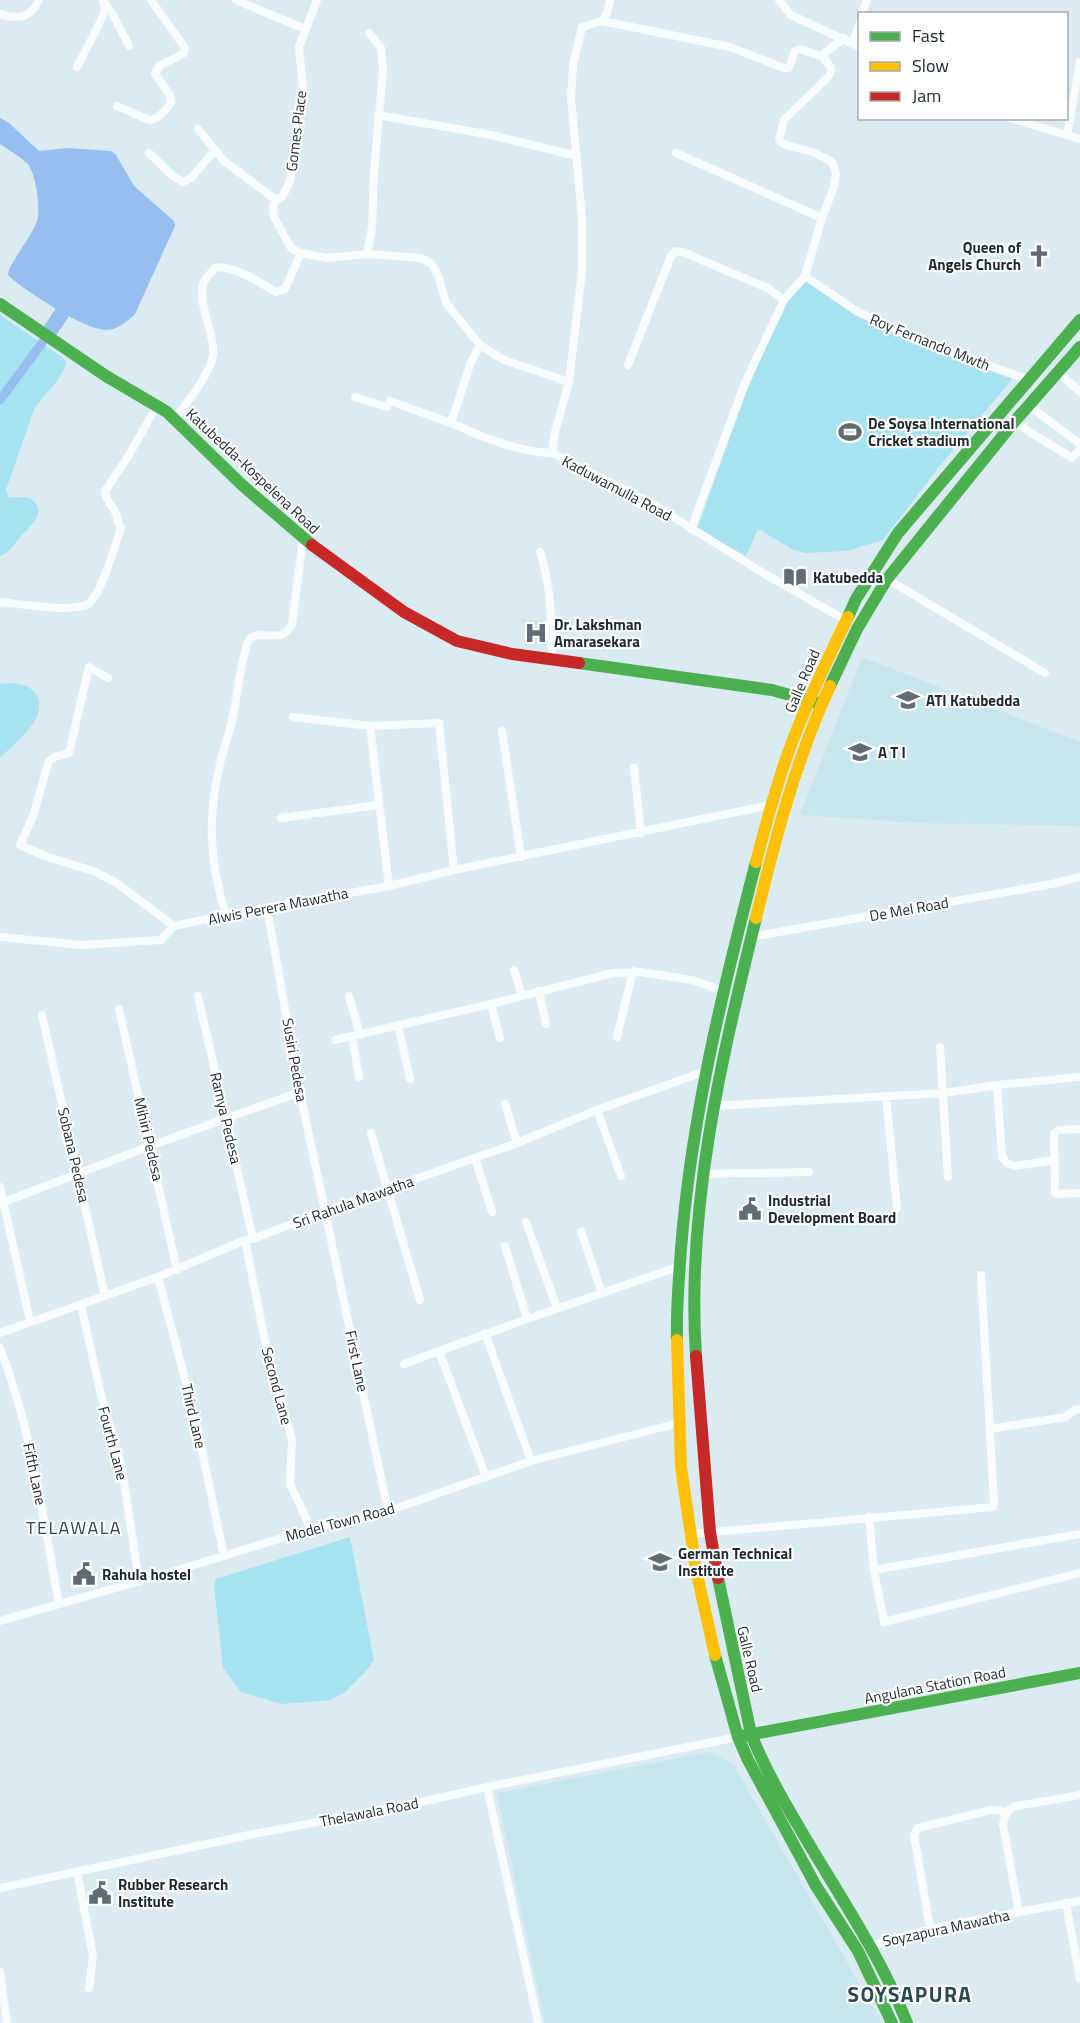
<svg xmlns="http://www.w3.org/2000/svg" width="1080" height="2023" viewBox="0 0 1080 2023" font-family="'Titillium Web',sans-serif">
	<rect width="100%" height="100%" fill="#daecf1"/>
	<path fill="#c8e6ee" d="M522,620L548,621L545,646L528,645Z
		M862,657L1080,742V826L918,823L800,815Z
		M711,1752L733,1764L882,2023H545L497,1793Z"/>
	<path fill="#a6e2f0" d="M805,280L854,313L907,341L1012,379L936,471L883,540L847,551L805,553L794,550L758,529L746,556L697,529L746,393L783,306Z
		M0,315L62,357L66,362C62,381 44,394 34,409L6,490L9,497C17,499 25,494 32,500C48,511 29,528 21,536C14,544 10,553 0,556Z
		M9,683C21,684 31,685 37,696C48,719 14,743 0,758V684Z
		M350,1537L374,1660L367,1670L344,1693L330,1700L282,1704L241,1692L223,1668L214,1585L216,1579Z"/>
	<path fill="#96beee" d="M0,118L9,123L39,151L68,148L111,151L116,155L134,186L174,221L175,226L135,314C128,321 117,330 107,330C86,331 28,292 11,278L8,275L9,270C17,253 30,239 37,221C41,210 36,172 27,163C19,156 9,150 0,144Z"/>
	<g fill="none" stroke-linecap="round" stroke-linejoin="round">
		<path stroke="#96beee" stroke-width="9" d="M0,400L42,343"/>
		<path stroke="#96beee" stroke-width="15" d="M50,331L62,313"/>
		<path stroke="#f9fcfd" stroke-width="8" d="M236,0L305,29
			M779,0L791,15L860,47
			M104,2L112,13L129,46
			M0,14C19,19 30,19 39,0
			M862,14L867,0
			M602,21L730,47L784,68H789L795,51L800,49L823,57
			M853,42L860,22
			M77,67C82,57 104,17 105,9C105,6 103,3 103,0
			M117,106C123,108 145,119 149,120C157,121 168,108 171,102L170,95L155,74L159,66L181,55L184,53L185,48L151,0
			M378,115L491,135L577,156
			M1009,118L1080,139
			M198,129L223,160L276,200
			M1067,135L1080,62
			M149,153L174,177L183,182L191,178L215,150
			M676,153L822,218
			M301,253L327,258L367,254L421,258L432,264L439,278L446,303L480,345L504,360L569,382
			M367,254L372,227L374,173L383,70L381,48L369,33
			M805,276L856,311L912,337L1029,380
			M480,345L471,362L451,423C482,437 518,452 552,453L651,503L765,574L845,620
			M628,365L671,256L676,251L683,252L767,288L784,300
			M1059,373L1080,392
			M355,397L387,407L390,401L451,423
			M1028,405L1080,444
			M175,419C187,402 210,375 213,355C215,331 196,303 204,282C207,276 212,272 216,267C239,268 257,281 276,292L285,289L301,253L291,248L274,217L273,206L276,200L283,196L290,181L303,89L299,47L317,0
			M1014,422L1072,458L1080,449
			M552,453L555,432L569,382L582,271V219L571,98L573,65L582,27L602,21L607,13L610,0
			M691,529L745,383L784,300L805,276L822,218L834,187L836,173L832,162L815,153L783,144L779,139L784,120L829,76L831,71L830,66L823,57L825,53L844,38
			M540,552C552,589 551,621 552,659
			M887,579L1045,673
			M0,602C20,604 71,613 88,604C101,597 115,544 121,528C118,523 117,520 116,514C113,505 106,503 105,491L129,455L157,405
			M108,678L89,667L69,753L55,757L49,761L33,816L20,845L45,856L96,872L118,884L174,926L226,915L389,886L454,870L771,805
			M293,717L370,726L439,723L454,870
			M370,726L389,886
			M502,731L521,857
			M634,768L641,833
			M281,818L379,805
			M267,908L300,1092L388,1511
			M226,915C209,860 207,816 221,760C225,744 231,728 234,711C238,690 241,658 249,639C264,628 281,646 292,624L303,539
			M0,937L81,945L161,940L174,926
			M750,937L1052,884L1080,877
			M514,970L522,996
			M539,991L546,1024
			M198,996L253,1239
			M349,996L360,1035
			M491,1004L500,1038
			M119,1009L177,1270
			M42,1015L105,1296
			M398,1025L410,1079
			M352,1037L359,1077
			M617,1037L633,971
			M335,1040L491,1004L613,973L640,972L692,980L723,991
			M940,1047L948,1177
			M997,1085L1002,1157L1007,1163L1015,1166L1055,1160
			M886,1096L897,1208
			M505,1104L517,1143
			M713,1106L944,1093L997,1085L1080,1077
			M597,1110L621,1176
			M1080,1129L1058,1130L1054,1134L1055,1193L1059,1194L1080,1193
			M371,1133L420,1300
			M475,1158L492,1212
			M704,1174L809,1172
			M0,1187L30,1321
			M4,1202L150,1146L300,1092
			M526,1222L557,1308
			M581,1231L602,1293
			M245,1240L265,1341L292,1440L290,1484L311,1529
			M505,1246L527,1319
			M158,1277L195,1417L224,1556
			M81,1305L101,1395L122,1468L139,1582
			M0,1333L158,1277L245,1240L253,1239L325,1211L517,1143L597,1110L706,1071
			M485,1333L531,1461
			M0,1348C32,1430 43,1518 59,1604
			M404,1364L439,1351
			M990,1429L1066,1417L1074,1410L1080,1409
			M486,1477L439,1351L527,1319L683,1265
			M869,1517L874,1570L884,1622L1080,1573
			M691,1534L993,1507L994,1503L981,1275
			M874,1570L1080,1534
			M0,1621L168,1573L311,1529L388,1511L531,1461L679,1423
			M487,1787L538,2023
			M77,1871L93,1956L89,1988
			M0,1888L249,1835L417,1803L487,1787L738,1737
			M1066,1903L1080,1979
			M1019,1912L1080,1901
			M930,1929L914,1835L918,1828L991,1810H999L1007,1813
			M866,1947L930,1929L1019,1912L1003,1825C1004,1815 1007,1810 1016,1806L1080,1795
			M0,1972L7,2023"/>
		<path stroke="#4caf50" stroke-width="12" d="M0,304L106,376L167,412L242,485L312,545
			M848,617L856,599L898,533L1080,320
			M579,663L772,690L818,703
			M830,686L857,629L887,579L1014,422L1080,347
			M677,1340C676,1309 679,1279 681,1249C691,1118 723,989 756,862
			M696,1356C686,1207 721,1061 756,918
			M718,1578L751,1734C764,1767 781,1797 799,1827C836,1891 880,1954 907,2023
			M715,1655L738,1737L748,1760L816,1886L858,1951L892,2023
			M742,1736L1080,1673"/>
		<path stroke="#ffc107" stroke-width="12" d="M756,862C765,827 775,791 787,756C804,708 826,662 848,617
			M756,918C775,839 796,760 830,686
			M677,1340L681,1467L696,1570L715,1655"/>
		<path stroke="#c62828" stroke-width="12" d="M312,545L404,612L457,641L512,654L579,663
			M696,1356L710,1532L718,1578"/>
	</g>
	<defs>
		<g id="church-bare" transform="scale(1.8)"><path d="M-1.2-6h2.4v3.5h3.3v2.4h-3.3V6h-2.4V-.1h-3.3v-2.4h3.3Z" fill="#5f6d72" stroke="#fff" stroke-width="2.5" paint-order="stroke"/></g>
		<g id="stadium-bare" transform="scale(1.8)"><path d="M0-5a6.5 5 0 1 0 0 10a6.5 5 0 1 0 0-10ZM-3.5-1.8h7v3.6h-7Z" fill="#5f6d72" stroke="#fff" stroke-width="2.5" paint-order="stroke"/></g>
		<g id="library-bare" transform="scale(1.8)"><path d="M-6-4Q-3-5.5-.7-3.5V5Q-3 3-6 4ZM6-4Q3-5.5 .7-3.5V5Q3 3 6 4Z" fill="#5f6d72" stroke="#fff" stroke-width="2.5" paint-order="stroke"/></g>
		<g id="hospital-bare" transform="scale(1.8)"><path d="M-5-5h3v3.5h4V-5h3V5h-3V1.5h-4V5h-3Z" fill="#5f6d72" stroke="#fff" stroke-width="2.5" paint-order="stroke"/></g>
		<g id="university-bare" transform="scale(1.8)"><path d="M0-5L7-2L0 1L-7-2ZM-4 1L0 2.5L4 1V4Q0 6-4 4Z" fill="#5f6d72" stroke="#fff" stroke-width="2.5" paint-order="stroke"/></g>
		<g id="school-bare" transform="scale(1.8)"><path d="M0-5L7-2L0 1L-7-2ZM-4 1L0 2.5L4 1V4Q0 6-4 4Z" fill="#5f6d72" stroke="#fff" stroke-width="2.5" paint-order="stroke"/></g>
		<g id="civic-bare" transform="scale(1.8)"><path d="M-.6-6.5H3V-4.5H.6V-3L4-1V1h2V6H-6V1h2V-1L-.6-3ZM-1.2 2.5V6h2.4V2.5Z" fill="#5f6d72" stroke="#fff" stroke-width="2.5" paint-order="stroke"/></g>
	</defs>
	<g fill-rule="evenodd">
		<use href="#church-bare" x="1039" y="256"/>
		<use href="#stadium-bare" x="850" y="432"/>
		<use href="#library-bare" x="795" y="577"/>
		<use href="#hospital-bare" x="536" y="633"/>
		<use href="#university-bare" x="908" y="700"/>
		<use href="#school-bare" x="860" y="752"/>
		<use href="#civic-bare" x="750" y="1209"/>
		<use href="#school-bare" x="660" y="1562"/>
		<use href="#civic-bare" x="84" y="1574"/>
		<use href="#civic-bare" x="100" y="1893"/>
	</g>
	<g text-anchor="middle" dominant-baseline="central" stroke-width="4.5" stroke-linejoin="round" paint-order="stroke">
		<g font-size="15" fill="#1d292d" stroke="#fff">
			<text transform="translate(296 131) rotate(-83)">Gomes Place</text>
			<text transform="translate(930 342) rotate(22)">Roy Fernando Mwth</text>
			<text transform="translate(253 471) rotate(43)">Katubedda-Kospelena Road</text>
			<text transform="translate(617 488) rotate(28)">Kaduwamulla Road</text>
			<text transform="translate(802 681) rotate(-67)">Galle Road</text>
			<text transform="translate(278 906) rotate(-11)">Alwis Perera Mawatha</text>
			<text transform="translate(909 909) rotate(-10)">De Mel Road</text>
			<text transform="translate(295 1060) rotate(80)">Susiri Pedesa</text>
			<text transform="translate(226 1118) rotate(77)">Ramya Pedesa</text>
			<text transform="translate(149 1139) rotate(77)">Mihiri Pedesa</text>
			<text transform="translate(74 1155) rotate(77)">Sobana Pedesa</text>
			<text transform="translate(353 1202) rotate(-20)">Sri Rahula Mawatha</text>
			<text transform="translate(357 1361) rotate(78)">First Lane</text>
			<text transform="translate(277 1386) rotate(75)">Second Lane</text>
			<text transform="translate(194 1416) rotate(77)">Third Lane</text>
			<text transform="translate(113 1443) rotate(75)">Fourth Lane</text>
			<text transform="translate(35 1474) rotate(78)">Fifth Lane</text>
			<text transform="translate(340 1522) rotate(-15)">Model Town Road</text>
			<text transform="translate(750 1659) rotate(77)">Galle Road</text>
			<text transform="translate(935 1685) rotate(-11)">Angulana Station Road</text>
			<text transform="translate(369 1812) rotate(-11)">Thelawala Road</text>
			<text transform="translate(946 1928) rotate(-12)">Soyzapura Mawatha</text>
		</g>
		<g font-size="15" font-weight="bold" fill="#1d292d" stroke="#fff" text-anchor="start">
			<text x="1021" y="247" text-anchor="end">Queen of<tspan x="1021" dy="17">Angels Church</tspan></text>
			<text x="868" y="423">De Soysa International<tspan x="868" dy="17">Cricket stadium</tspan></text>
			<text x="813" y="577">Katubedda</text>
			<text x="554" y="624">Dr. Lakshman<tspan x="554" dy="17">Amarasekara</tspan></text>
			<text x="926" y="700">ATI Katubedda</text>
			<text x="878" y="752">A T I</text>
			<text x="768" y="1200">Industrial<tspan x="768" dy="17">Development Board</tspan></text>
			<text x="678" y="1553">German Technical<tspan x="678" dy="17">Institute</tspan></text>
			<text x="102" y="1574">Rahula hostel</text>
			<text x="118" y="1884">Rubber Research<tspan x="118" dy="17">Institute</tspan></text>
		</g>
		<g font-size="18" letter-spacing="1.5" fill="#2c484f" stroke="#fff">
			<text x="74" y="1527">TELAWALA</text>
		</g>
		<g font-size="21" font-weight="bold" letter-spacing="1.5" fill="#2c484f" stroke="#fff">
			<text x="910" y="1994">SOYSAPURA</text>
		</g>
	</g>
	<rect x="858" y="12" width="210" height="108" fill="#ffffff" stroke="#a5a9ab" stroke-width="1.5"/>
	<rect x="870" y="32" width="30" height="9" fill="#4caf50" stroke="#a5a9ab" stroke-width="1.5"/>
	<text x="912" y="42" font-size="18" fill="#1d292d">Fast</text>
	<rect x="870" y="62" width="30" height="9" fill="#ffc107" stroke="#a5a9ab" stroke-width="1.5"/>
	<text x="912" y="72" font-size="18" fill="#1d292d">Slow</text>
	<rect x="870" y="92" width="30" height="9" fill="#c62828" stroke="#a5a9ab" stroke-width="1.5"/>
	<text x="912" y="102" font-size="18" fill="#1d292d">Jam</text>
</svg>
